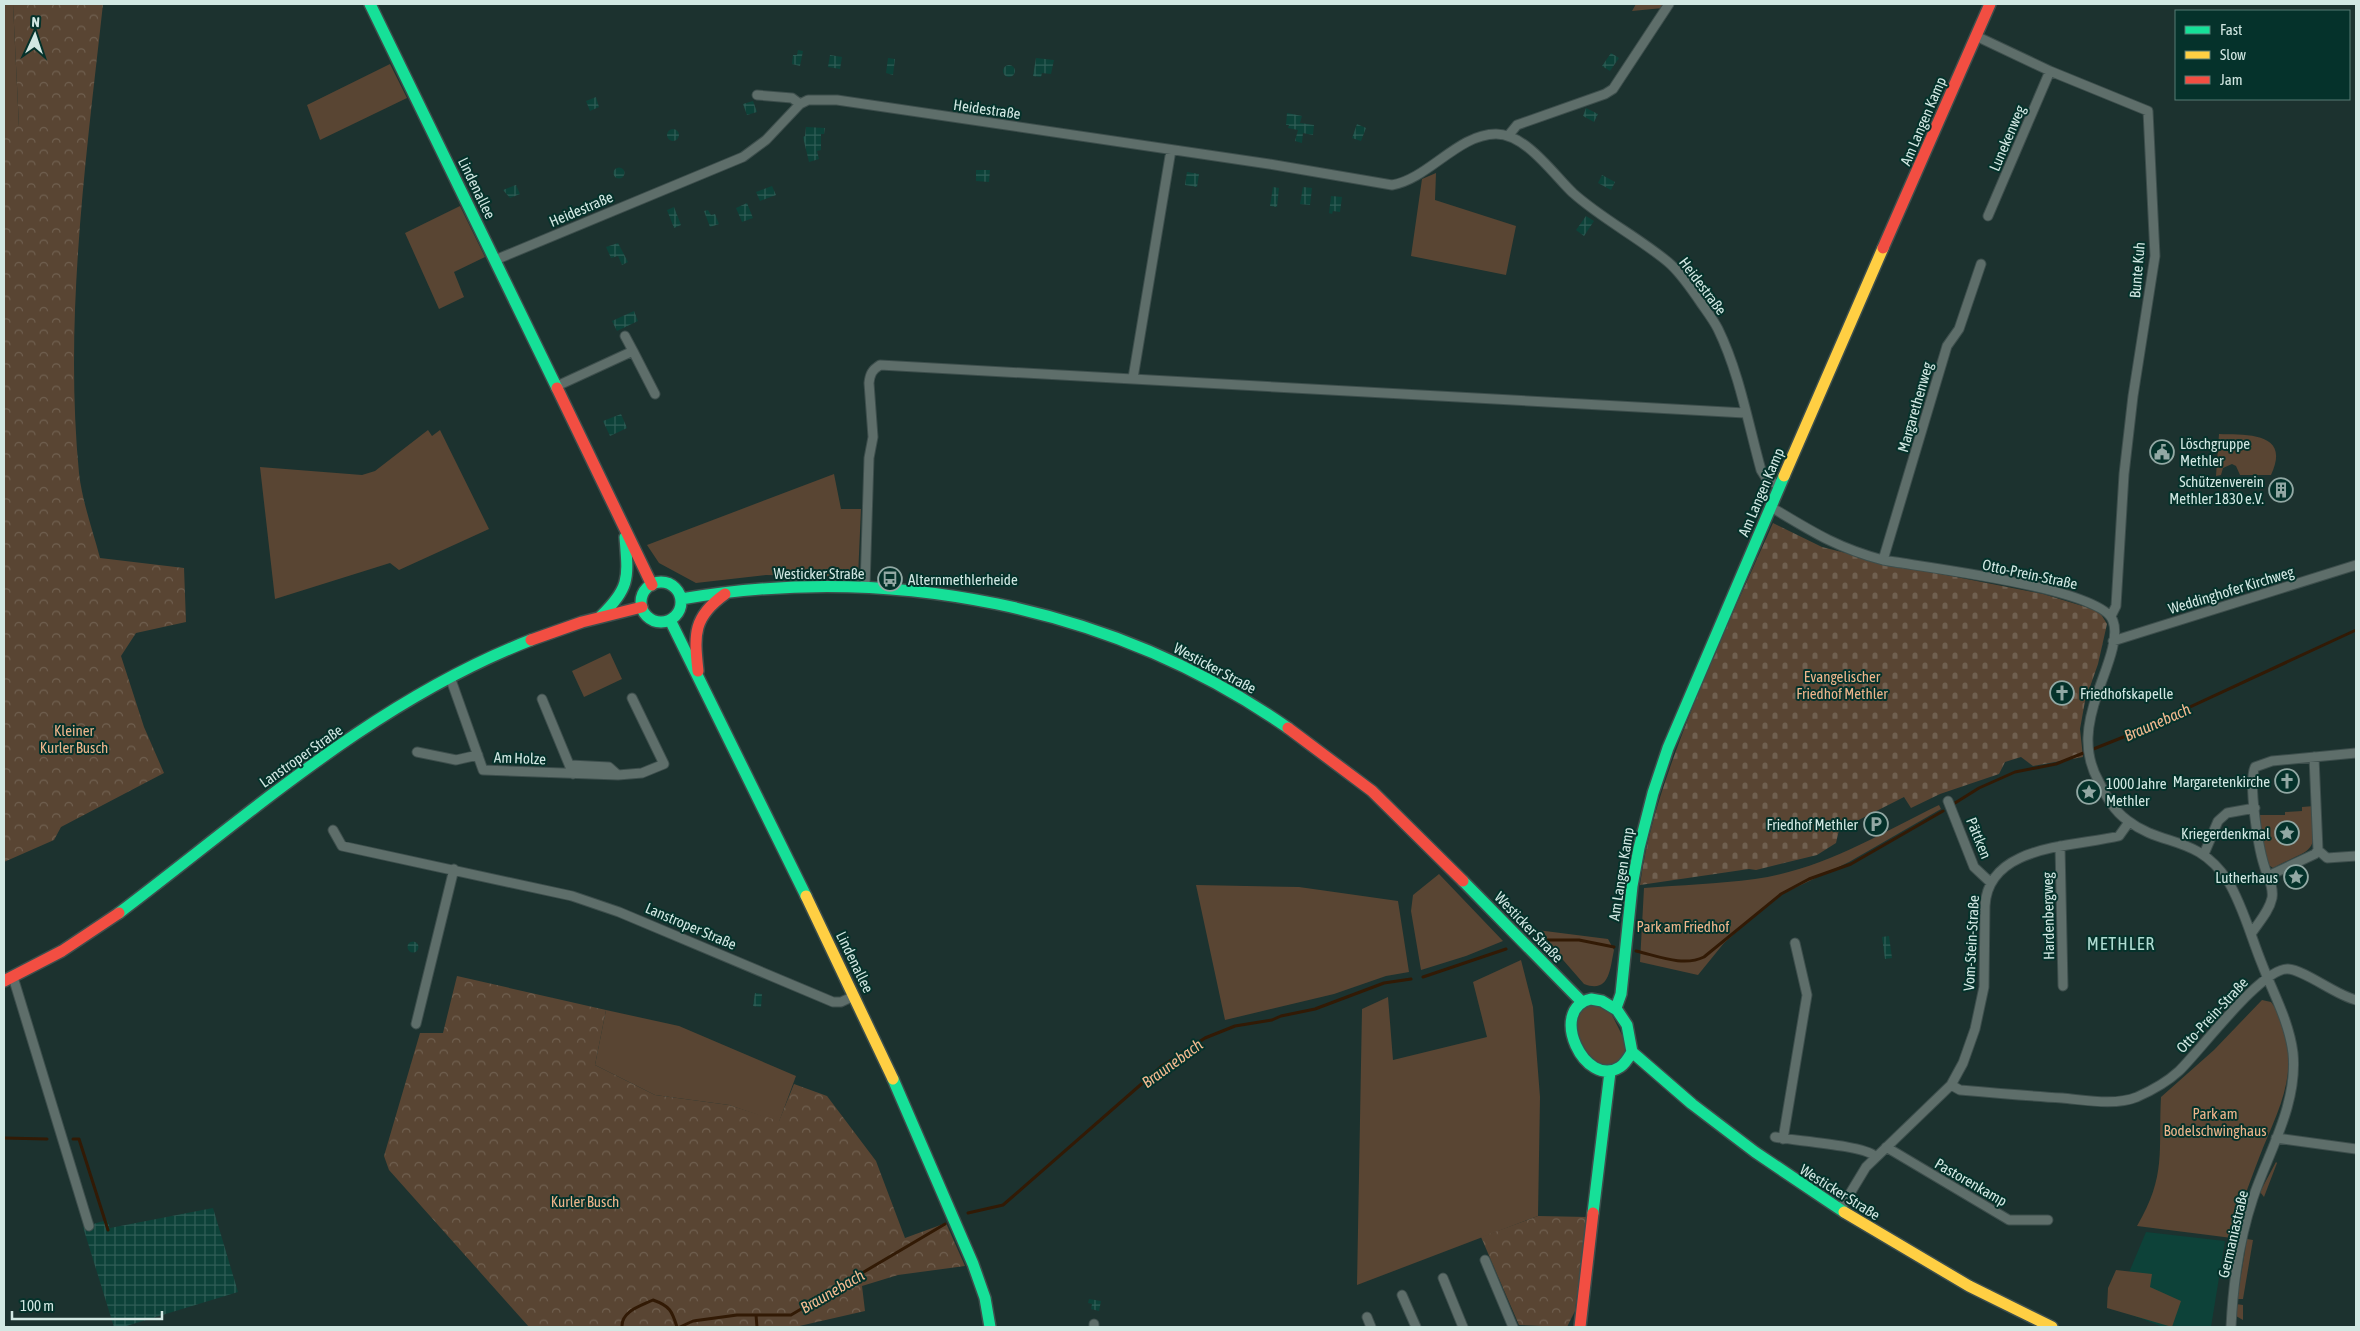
<svg xmlns="http://www.w3.org/2000/svg" width="2360" height="1331" viewBox="0 0 2360 1331" font-family="'Asap Condensed',sans-serif">
	<defs>
		<pattern id="industrial-grid" width="8" height="8" patternUnits="userSpaceOnUse" patternTransform="scale(1.25)"><rect width="8" height="8" fill="#0d4239"/><path d="M0 4h8M4 0v8" fill="none" stroke="#2f5d56"/></pattern>
		<pattern id="forest-crowns" width="20" height="18" patternUnits="userSpaceOnUse" patternTransform="scale(1.25)"><rect width="20" height="18" fill="#594533"/><path d="M2 6a3 3 0 1 1 6 0M12 15a3 3 0 1 1 6 0" fill="none" stroke="#706050"/></pattern>
		<pattern id="cemetery-stones" width="16" height="16" patternUnits="userSpaceOnUse" patternTransform="scale(1.25)"><rect width="16" height="16" fill="#594533"/><path d="M2 7V4a2 2 0 0 1 4 0v3zM10 15v-3a2 2 0 0 1 4 0v3z" fill="#706050"/></pattern>
	</defs>
	<rect width="100%" height="100%" fill="#1c322f"/>
	<path fill="#0d4239" d="M2146,1232L2225,1241L2211,1327H2163L2114,1308Z"/>
	<path fill="url(#industrial-grid)" d="M798,50L803,51L800,66L792,64L793,55H797Z
		M1611,53L1619,58L1610,71L1602,66Z
		M830,55L842,57L840,69L828,67Z
		M888,58L895,59L893,75L886,73Z
		M1036,58L1054,60L1051,74L1042,73L1041,77L1033,76Z
		M1003 71a6 6 0 1 1 12 0a6 6 0 1 1-12 0Z
		M596,97L599,107L590,111L586,101Z
		M753,101L757,112L747,115L743,104Z
		M1586,108L1598,114L1594,122L1583,116Z
		M1287,113L1302,116L1300,123L1314,125L1313,135L1303,133L1302,143L1295,141L1298,130L1288,128L1289,125H1286Z
		M1357,124L1366,128L1361,141L1352,138Z
		M806,127L825,128L824,134H821V150L817,151L819,159L809,162L803,137L805,136Z
		M667 135a6 6 0 1 1 12 0a6 6 0 1 1-12 0Z
		M613.5 173a5.5 5.5 0 1 1 11 0a5.5 5.5 0 1 1-11 0Z
		M976,170H990L989,182L976,181Z
		M1187,172L1199,174L1197,187L1185,185Z
		M1602,175L1615,182L1611,190L1598,183Z
		M516,185L520,194L510,198L503,190Z
		M772,186L776,195L760,201L756,192Z
		M1273,187L1279,188L1277,207L1270,206Z
		M1303,187L1312,188L1310,205L1300,204Z
		M1331,196L1342,197L1340,212L1333,211L1332,214L1329,213Z
		M747,203L753,218L742,222L736,208Z
		M674,207L681,225L674,228L667,210Z
		M708,210L711,215L715,214L719,224L710,227L704,211Z
		M1586,216L1594,221L1584,236L1576,230Z
		M618,243L628,262L622,265L618,256L611,258L606,247Z
		M634,311L638,321L617,331L612,321Z
		M621,414L627,428L610,436L603,421Z
		M1889,936L1892,958L1885,959L1882,937Z
		M407.5 947a5.5 5.5 0 1 1 11 0a5.5 5.5 0 1 1-11 0Z
		M755,993L762,994L761,1007L753,1006Z
		M213,1208L238,1292L123,1327H114L83,1227L107,1220L110,1228Z
		M1089,1299L1101,1301L1099,1311L1091,1309L1092,1304L1088,1303Z"/>
	<path fill="#594533" d="M4,4H13L19,127H4Z
		M1636,4H1666L1663,8L1632,11Z
		M390,64L407,98L320,140L307,105Z
		M1436,173L1435,200L1516,226L1506,275L1411,256L1422,179Z
		M460,206L485,257L454,272L464,297L439,309L405,233Z
		M428,430L432,436L440,430L489,529L399,570L390,563L275,599L260,467L362,475L375,471Z
		M2219,434C2248,435 2291,432 2271,475H2240L2236,466L2232,464L2223,468L2221,475L2216,476Z
		M834,474L841,509H861L858,577L766,575L696,583L659,563L647,545Z
		M610,653L622,679L584,697L572,671Z
		M1939,805L1941,809L1849,862L1776,897L1724,943L1698,975L1640,962L1644,888C1680,885 1718,884 1755,879C1821,870 1880,834 1939,805Z
		M2314,806C2314,857 2317,845 2273,868L2267,864L2259,815H2285V812L2302,811V807Z
		M1439,874L1503,941L1466,956L1421,970L1411,911L1413,895Z
		M1196,885L1299,887L1398,901L1409,972L1386,976L1334,994L1225,1020Z
		M1537,930L1608,939L1614,950C1610,968 1610,994 1584,984Z
		M1521,960L1533,1007L1540,1097L1538,1216L1357,1285L1362,1009L1388,997L1393,1060L1487,1037L1473,982Z
		M2262,1000L2271,1002C2279,1012 2283,1025 2286,1037C2296,1082 2275,1117 2259,1158C2249,1184 2239,1211 2232,1238L2137,1226C2167,1175 2158,1151 2161,1097L2214,1050Z
		M1595,1004L1610,1011L1624,1039L1626,1050L1624,1056C1596,1096 1550,1007 1595,1004Z
		M606,1010L679,1026L796,1076L779,1122L729,1105L655,1095L595,1065Z
		M2276,1162L2277,1163L2264,1197L2260,1192Z
		M2247,1239L2253,1240L2243,1299H2237Z
		M2116,1270L2152,1274L2150,1287L2181,1301L2172,1327L2107,1308L2108,1288Z
		M2236,1304L2243,1305V1320L2236,1316Z"/>
	<path fill="url(#forest-crowns)" d="M13,4H103C86,158 64,318 79,473C82,501 93,531 100,558L184,568L186,622L136,633L121,656L144,727L164,773L61,827L54,840L4,862V127L19,126Z
		M457,976L606,1010L595,1065L655,1095L729,1105L779,1121L794,1084L827,1096L876,1161L905,1238L946,1223L965,1266L898,1275L862,1286L865,1311L795,1327H529L389,1170L384,1156L420,1033H443Z
		M1538,1216L1587,1217L1575,1311L1567,1327L1519,1325L1481,1237Z"/>
	<path fill="url(#cemetery-stones)" d="M1773,523L1822,547L1885,563L2043,594L2099,611L2107,624L2098,664L2085,701L2080,729L2083,757L2033,766L2021,757L2005,762L1999,774L1940,794L1911,808L1904,797L1839,830L1836,843L1817,855L1756,870L1749,869L1640,885C1647,832 1664,782 1683,732C1710,661 1742,593 1773,523Z"/>
	<g fill="none" stroke-linecap="round" stroke-linejoin="round">
		<path stroke="#321a05" stroke-width="3" d="M1955,803L1979,788L2015,772L2056,764L2136,732L2356,630
			M1544,940H1579L1614,947
			M1636,951C1658,956 1683,967 1704,957L1781,894L1809,879L1851,864L1943,811
			M1423,977L1506,949
			M4,1138L47,1139
			M73,1139H79L108,1230
			M968,1213L1003,1205L1162,1066L1205,1038L1235,1026L1272,1020L1281,1016L1315,1009L1384,983L1411,979
			M756,1315L757,1327
			M622,1327C621,1311 641,1306 653,1300C670,1306 672,1311 677,1327
			M680,1327L693,1321L737,1315H791L945,1224"/>
		<g stroke="#3d4e4c" stroke-width="11">
			<path id="street" d="M1976,36L2050,71L2148,111L2155,256L2133,396L2124,474L2116,606L2111,616
				M757,95L792,98L800,104
				M1508,136L1517,125L1605,94L1613,89L1669,4
				M1988,216L2050,71
				M495,260L743,157L766,140L800,104L808,100H837L1269,164L1392,185C1428,179 1458,134 1496,134C1526,134 1553,174 1573,193C1602,219 1638,237 1668,262C1680,272 1690,287 1699,300C1705,309 1713,319 1718,329C1739,372 1748,423 1761,470L1766,478L1779,486
				M633,351L655,394
				M1133,378L1171,150
				M557,386L633,351L625,336
				M1771,507C1811,531 1837,548 1883,560C1921,567 2102,588 2113,621C2120,639 2104,673 2098,692C2087,723 2082,752 2099,782C2106,796 2114,811 2127,820C2163,848 2197,834 2228,881C2243,906 2251,937 2262,964C2273,993 2289,1021 2293,1053C2298,1104 2269,1151 2253,1198C2239,1240 2233,1284 2231,1327
				M1883,560L1947,346L1959,329L1981,264
				M865,587L869,458L873,437L869,383C870,374 872,370 880,365L1745,413
				M2113,641L2356,565
				M450,677L483,770L618,775L642,773L664,764L632,698
				M542,699L573,774
				M417,752L456,760L478,755
				M570,765L609,767L618,775
				M1948,801L1974,867L1990,882
				M333,830L342,846L572,896L619,912L833,1002H841L854,996
				M2060,846L2063,986
				M2318,850L2327,858L2356,856
				M2204,854L2218,821L2227,813L2255,808
				M2268,876L2315,854L2318,850L2314,757
				M2251,934C2258,923 2269,912 2272,898C2274,886 2267,876 2264,865C2258,846 2248,783 2255,767L2272,761L2356,753
				M13,977L89,1226
				M416,1024L454,869
				M1951,1085L1960,1090C1994,1093 2028,1096 2062,1098C2085,1100 2115,1106 2137,1097C2153,1090 2167,1082 2179,1071C2200,1051 2262,967 2288,969C2305,970 2335,995 2356,1000
				M1775,1137C1795,1141 1862,1145 1875,1156
				M2276,1138L2356,1149
				M1783,1139L1807,995L1795,943
				M1886,1147L2009,1220H2048
				M1840,1210L1866,1167L1951,1085L1963,1063L1975,1029L1984,987L1985,906C1988,844 2074,847 2119,836L2129,822
				M1485,1260L1513,1327
				M1443,1278L1463,1327
				M1402,1295L1416,1327
				M1367,1317L1371,1327
				M1094,1327V1324"/>
		</g>
		<g stroke="#3d4e4c" stroke-width="14">
			<path id="fast" d="M370,4L557,388
				M641 602a20 20 0 1 1 40 0a20 20 0 1 1-40 0Z
				M681,599C890,563 1112,605 1288,728
				M601,616C631,587 628,577 625,537
				M670,620L806,896
				M1463,881L1582,1002
				M119,913C250,814 376,700 531,640
				M1616,1008L1621,994L1632,886L1639,848L1653,793L1668,748L1784,476
				M1632,1052C1629,1057 1625,1064 1620,1067C1585,1090 1547,1009 1591,999L1602,1001L1617,1010L1627,1025L1632,1052L1692,1104L1755,1152L1844,1212
				M893,1079L973,1264L985,1298L990,1327
				M1593,1213L1610,1072"/>
		</g>
		<g stroke="#3d4e4c" stroke-width="14">
			<path id="slow" d="M1784,476L1883,248
				M806,896L893,1079
				M1844,1212L1969,1286L2052,1327"/>
		</g>
		<g stroke="#3d4e4c" stroke-width="14">
			<path id="jam" d="M1883,248L1990,4
				M557,388L652,585
				M531,640L582,622L642,607
				M698,671C694,634 693,617 725,594
				M1288,728L1372,791L1463,881
				M4,981L62,951L119,913
				M1580,1327L1593,1213"/>
		</g>
		<use href="#street" stroke="#5e6e6a" stroke-width="9"/>
		<use href="#fast" stroke="#16e098" stroke-width="11"/>
		<use href="#slow" stroke="#ffcf43" stroke-width="11"/>
		<use href="#jam" stroke="#f24e42" stroke-width="11"/>
	</g>
	<defs>
		<g id="civic-ring" transform="scale(1.25)"><circle r="9.5" fill="#05322b" stroke="#92a8a4" stroke-width="1.5"/><path d="M-.6-6.5H3V-4.5H.6V-3L4-1V1h2V6H-6V1h2V-1L-.6-3ZM-1.2 2.5V6h2.4V2.5Z" fill="#92a8a4"/></g>
		<g id="building-ring" transform="scale(1.25)"><circle r="9.5" fill="#05322b" stroke="#92a8a4" stroke-width="1.5"/><path d="M-4-6H4V6H1V3H-1V6H-4ZM-2.5-4.3h1.7v1.8h-1.7ZM.8-4.3h1.7v1.8H.8ZM-2.5-1h1.7V.8h-1.7ZM.8-1h1.7V.8H.8Z" fill="#92a8a4"/></g>
		<g id="bus-ring" transform="scale(1.25)"><circle r="9.5" fill="#05322b" stroke="#92a8a4" stroke-width="1.5"/><path d="M-5-6H5V4H4V6H2V4H-2V6H-4V4H-5ZM-3.5-4V0h7V-4ZM-3.5 1.2v1.5H-2V1.2ZM2 1.2v1.5H3.5V1.2Z" fill="#92a8a4"/></g>
		<g id="church-ring" transform="scale(1.25)"><circle r="9.5" fill="#05322b" stroke="#92a8a4" stroke-width="1.5"/><path d="M-1.2-6h2.4v3.5h3.3v2.4h-3.3V6h-2.4V-.1h-3.3v-2.4h3.3Z" fill="#92a8a4"/></g>
		<g id="sight-ring" transform="scale(1.25)"><circle r="9.5" fill="#05322b" stroke="#92a8a4" stroke-width="1.5"/><path d="M0-6L1.8-2.2L6-1.7L2.9 1.2L3.7 5.4L0 3.3L-3.7 5.4L-2.9 1.2L-6-1.7L-1.8-2.2Z" fill="#92a8a4"/></g>
		<g id="parking-ring" transform="scale(1.25)"><circle r="9.5" fill="#05322b" stroke="#92a8a4" stroke-width="1.5"/><path d="M-3.5-5.5H1a3.5 3.5 0 0 1 0 7H-1V5.5H-3.5ZM-1-3.4V-.6H.8a1.4 1.4 0 0 0 0-2.8Z" fill="#92a8a4"/></g>
	</defs>
	<g fill-rule="evenodd">
		<use href="#civic-ring" x="2162" y="452"/>
		<use href="#building-ring" x="2281" y="490"/>
		<use href="#bus-ring" x="890" y="579"/>
		<use href="#church-ring" x="2062" y="693"/>
		<use href="#church-ring" x="2287" y="781"/>
		<use href="#sight-ring" x="2089" y="792"/>
		<use href="#parking-ring" x="1876" y="824"/>
		<use href="#sight-ring" x="2287" y="833"/>
		<use href="#sight-ring" x="2296" y="877"/>
	</g>
	<g text-anchor="middle" dominant-baseline="central" stroke-width="4" stroke-linejoin="round" paint-order="stroke">
		<g font-size="15" fill="#d2e8e3" stroke="#05322b">
			<text transform="translate(987 109) rotate(8)">Heidestraße</text>
			<text transform="translate(1923 121) rotate(-67)">Am Langen Kamp</text>
			<text transform="translate(2007 138) rotate(-67)">Lunekenweg</text>
			<text transform="translate(477 188) rotate(64)">Lindenallee</text>
			<text transform="translate(581 209) rotate(-23)">Heidestraße</text>
			<text transform="translate(2137 270) rotate(-85)">Bunte Kuh</text>
			<text transform="translate(1703 286) rotate(53)">Heidestraße</text>
			<text transform="translate(1915 407) rotate(-74)">Margarethenweg</text>
			<text transform="translate(1761 492) rotate(-67)">Am Langen Kamp</text>
			<text x="819" y="573">Westicker Straße</text>
			<text transform="translate(2030 574) rotate(12)">Otto-Prein-Straße</text>
			<text transform="translate(2231 590) rotate(-17)">Weddinghofer Kirchweg</text>
			<text transform="translate(1215 668) rotate(28)">Westicker Straße</text>
			<text transform="translate(301 756) rotate(-35)">Lanstroper Straße</text>
			<text transform="translate(520 758) rotate(2)">Am Holze</text>
			<text transform="translate(1979 838) rotate(68)">Pättken</text>
			<text transform="translate(1621 874) rotate(-81)">Am Langen Kamp</text>
			<text transform="translate(2048 916) rotate(-91)">Hardenbergweg</text>
			<text transform="translate(691 926) rotate(23)">Lanstroper Straße</text>
			<text transform="translate(1529 927) rotate(46)">Westicker Straße</text>
			<text transform="translate(1971 943) rotate(-87)">Vom-Stein-Straße</text>
			<text transform="translate(855 962) rotate(64)">Lindenallee</text>
			<text transform="translate(2212 1015) rotate(-47)">Otto-Prein-Straße</text>
			<text transform="translate(1971 1182) rotate(30)">Pastorenkamp</text>
			<text transform="translate(1840 1192) rotate(32)">Westicker Straße</text>
			<text transform="translate(2233 1234) rotate(-77)">Germaniastraße</text>
		</g>
		<g font-size="15" fill="#d2e8e3" stroke="#05322b" text-anchor="end">
			<text x="2180" y="443" text-anchor="start">Löschgruppe<tspan x="2180" dy="17">Methler</tspan></text>
			<text x="2264" y="481">Schützenverein<tspan x="2264" dy="17">Methler 1830 e.V.</tspan></text>
			<text x="908" y="579" text-anchor="start">Alternmethlerheide</text>
			<text x="2080" y="693" text-anchor="start">Friedhofskapelle</text>
			<text x="2270" y="781">Margaretenkirche</text>
			<text x="2106" y="783" text-anchor="start">1000 Jahre<tspan x="2106" dy="17">Methler</tspan></text>
			<text x="1858" y="824">Friedhof Methler</text>
			<text x="2270" y="833">Kriegerdenkmal</text>
			<text x="2278" y="877">Lutherhaus</text>
		</g>
		<g font-size="15" fill="#eeb58b" stroke="#05322b">
			<text x="1842" y="676">Evangelischer<tspan x="1842" dy="17">Friedhof Methler</tspan></text>
			<text x="74" y="730">Kleiner<tspan x="74" dy="17">Kurler Busch</tspan></text>
			<text x="1683" y="926">Park am Friedhof</text>
			<text x="2215" y="1113">Park am<tspan x="2215" dy="17">Bodelschwinghaus</tspan></text>
			<text x="585" y="1201">Kurler Busch</text>
		</g>
		<g font-size="16" font-style="italic" fill="#f4bb90" stroke="#05322b">
			<text transform="translate(2157 722) rotate(-24)">Braunebach</text>
			<text transform="translate(1172 1063) rotate(-36)">Braunebach</text>
			<text transform="translate(832 1291) rotate(-30)">Braunebach</text>
		</g>
		<g font-size="18" letter-spacing="1" fill="#afdcd2" stroke="#05322b">
			<text x="2121" y="943">METHLER</text>
		</g>
	</g>
	<rect width="2360" height="1331" fill="none" stroke="#d2e8e3" stroke-width="10"/>
	<rect x="2175" y="10" width="175" height="90" fill="#05322b" stroke="#577b75"/>
	<rect x="2185" y="26" width="25" height="8" fill="#16e098" stroke="#577b75"/>
	<text x="2220" y="35" font-size="15" fill="#d2e8e3">Fast</text>
	<rect x="2185" y="51" width="25" height="8" fill="#ffcf43" stroke="#577b75"/>
	<text x="2220" y="60" font-size="15" fill="#d2e8e3">Slow</text>
	<rect x="2185" y="76" width="25" height="8" fill="#f24e42" stroke="#577b75"/>
	<text x="2220" y="85" font-size="15" fill="#d2e8e3">Jam</text>
	<g transform="translate(35 35) rotate(3)" stroke="#05322b" stroke-width="4" paint-order="stroke">
	<path d="M0-4L9 19L0 12L-9 19Z" fill="#d2e8e3"/>
	<text y="-8" font-size="14" font-weight="bold" text-anchor="middle" fill="#d2e8e3">N</text>
	</g>
	<path d="M12 1311v8h150v-8" fill="none" stroke="#d2e8e3" stroke-width="2.5"/>
	<text x="20" y="1311" font-size="15" fill="#d2e8e3" stroke="#05322b" stroke-width="4" paint-order="stroke">100 m</text>
</svg>
